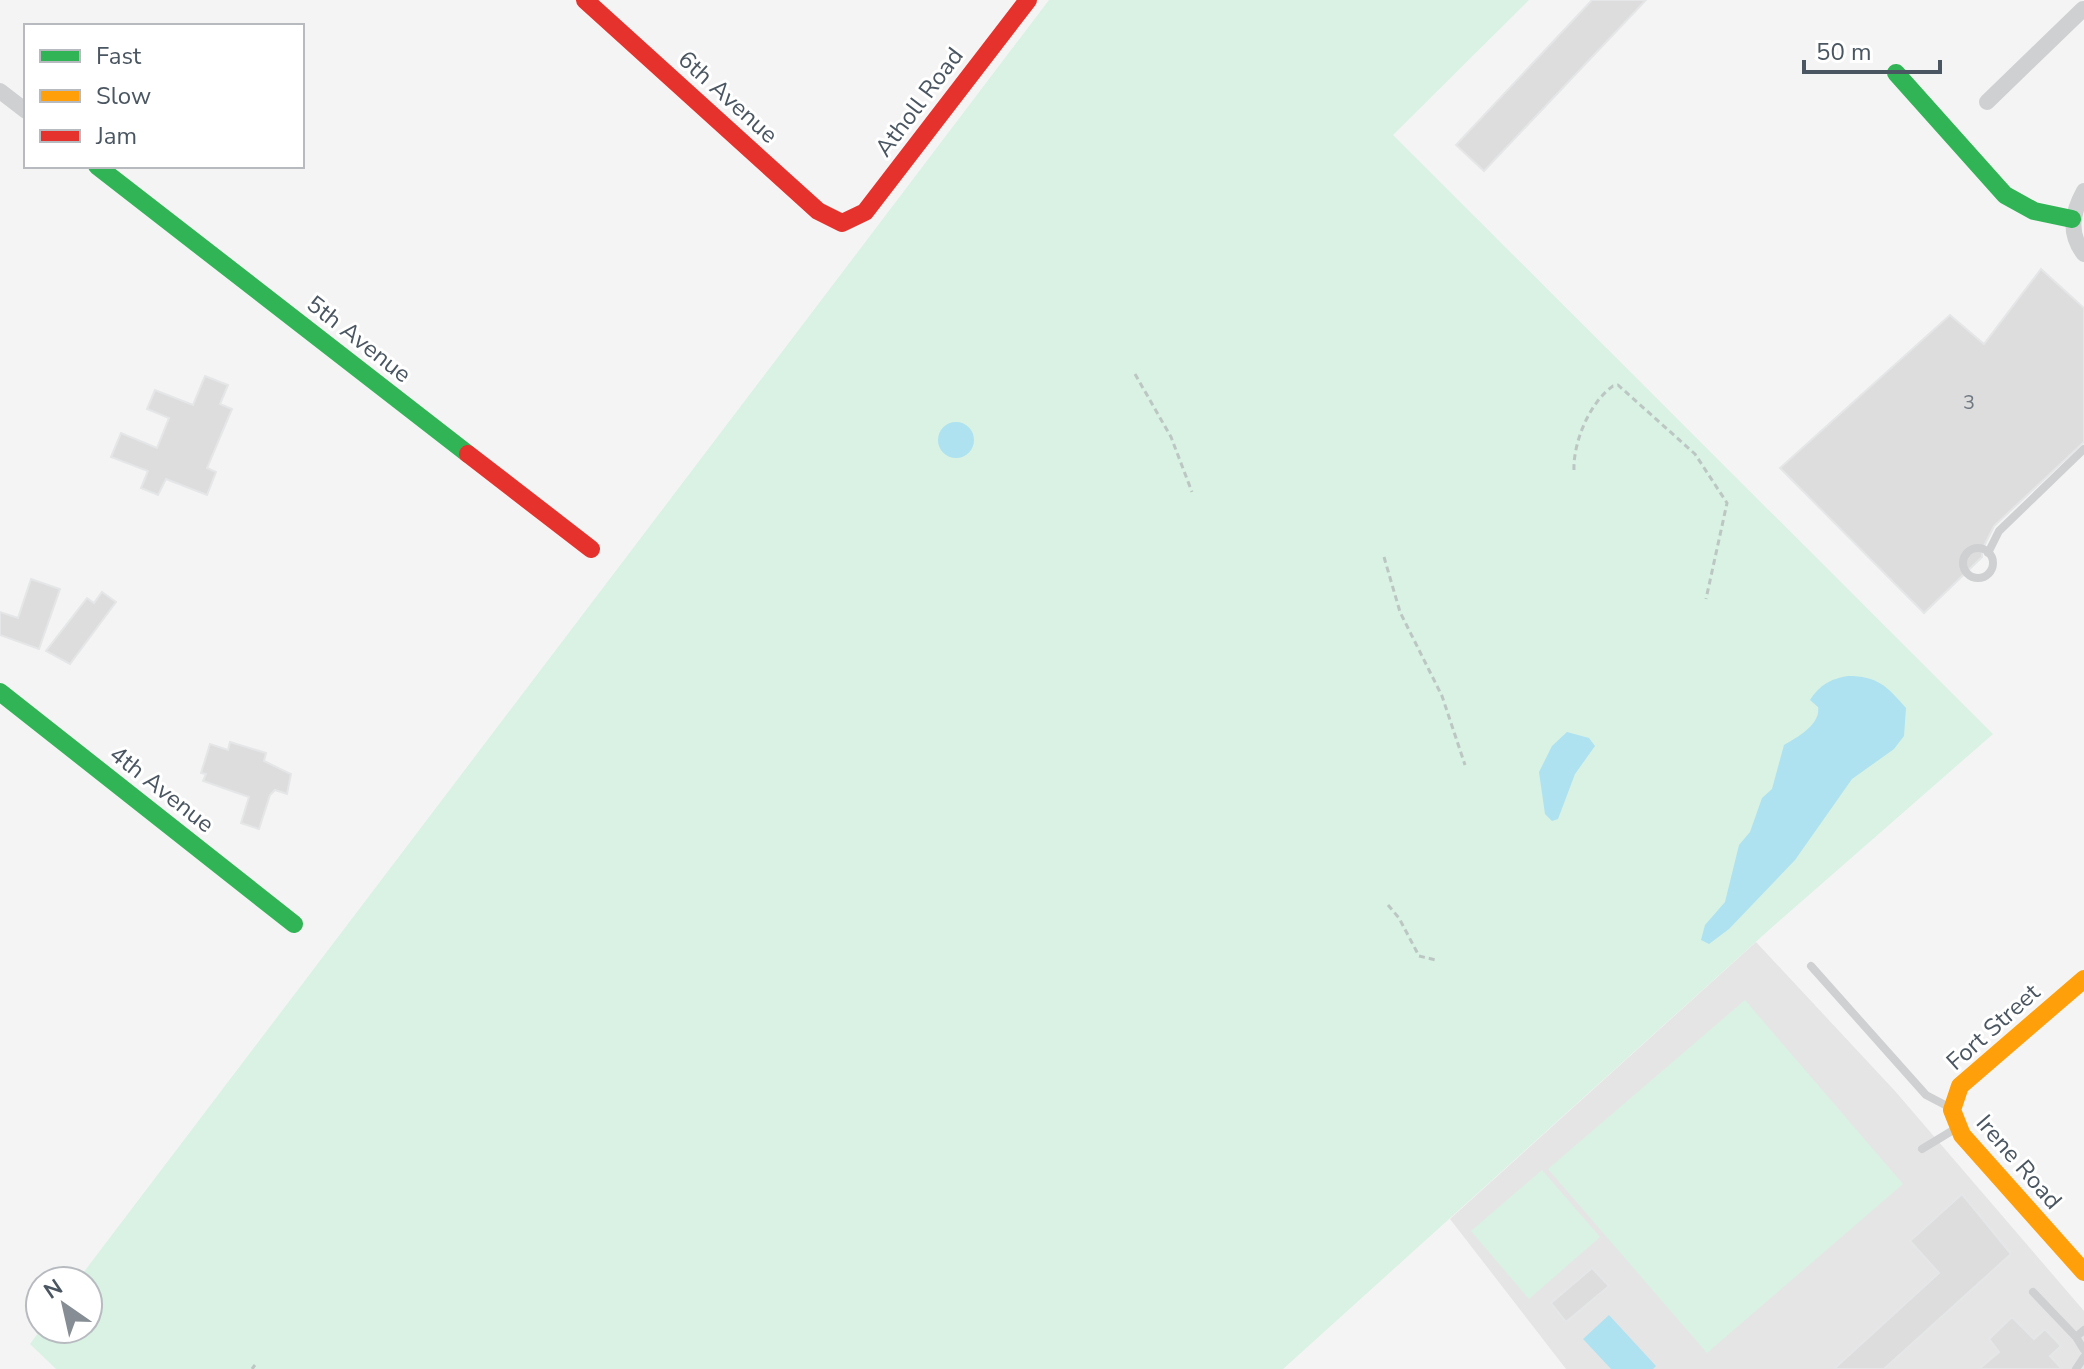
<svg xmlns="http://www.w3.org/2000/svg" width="2084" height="1369" viewBox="0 0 2084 1369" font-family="'Nunito Sans',sans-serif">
	<rect width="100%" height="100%" fill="#f4f4f4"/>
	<path fill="#e6e5e6" d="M1756,942L1895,1091L2084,1311V1369H1566L1450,1219Z"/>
	<path fill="#d9f2e3" d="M1049,0H1529L1393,135L1993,734L1770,929L1283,1369H56L30,1344L41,1329H88V1281H77Z
		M1745,1000L1903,1184L1707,1353L1548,1169Z
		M1542,1170L1600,1237L1529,1299L1471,1231Z"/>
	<path fill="#aee2f0" d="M938 440a18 18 0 1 1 36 0a18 18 0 1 1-36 0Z
		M1848,676C1877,676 1887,686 1906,708L1904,736L1894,749L1852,779L1795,860L1729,929L1709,944L1701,940L1705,925L1725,902L1739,845L1750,832L1762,798L1772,789L1784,745C1798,737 1821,724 1818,707L1810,700C1820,685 1830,679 1848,676Z
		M1567,732L1589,738L1595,746L1575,774L1558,819L1552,821L1545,814L1539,772L1552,746Z
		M1609,1315L1656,1366L1653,1369H1611L1583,1339Z"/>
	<path fill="#ddddde" stroke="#e5e6e7" stroke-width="2" d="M1592,0H1646L1484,171L1456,145Z
		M2041,269L2084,308V442L1994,526L1982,550V557L1924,613L1780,468L1950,315L1984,344Z
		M205,376L228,385L220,404L232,409L207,468L216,472L207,495L166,479L158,495L141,488L148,471L111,457L121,433L157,448L169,418L147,409L155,390L193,405Z
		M31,579L60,589L39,649L0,635V612L18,618Z
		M102,592L116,602L70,664L46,651L87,598L94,603Z
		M230,742L266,753L264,761L291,774L287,794L275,790L270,795L259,829L241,823L249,797L203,781L206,774L201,773L210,744L228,750Z
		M1962,1194L2011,1254L1884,1369H1834L1939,1273L1910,1241Z
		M1592,1268L1609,1286L1566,1322L1551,1303Z
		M2012,1317L2034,1339L2045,1329L2061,1346L2050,1356L2062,1369H1979L1999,1352L1989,1339Z"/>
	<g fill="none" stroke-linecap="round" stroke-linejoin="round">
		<path stroke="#bcc7c4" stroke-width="3" stroke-dasharray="6 4" stroke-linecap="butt" d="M1135,374L1171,437L1192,492
			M1574,470C1573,442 1590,402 1613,386L1618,385L1695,454L1727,503L1706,599
			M1384,557L1400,612L1442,696L1465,765
			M1388,905L1399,918L1419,956L1436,960
			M252,1369L255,1365"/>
		<path stroke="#ced0d2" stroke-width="8" d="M1963 563a15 15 0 1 1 30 0a15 15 0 1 1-30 0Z
			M1988,553L1999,531L2084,449
			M1811,966L1926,1095L1949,1107
			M1922,1149L1955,1129
			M2033,1292L2076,1337L2084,1330
			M2076,1337L2084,1350
			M2076,1369L2084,1357"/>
		<path stroke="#ced0d2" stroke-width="16" d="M0,91L26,111
			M1987,102L2083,9
			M2084,191C2072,213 2068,233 2084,254"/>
		<path stroke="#30b455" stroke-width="18" d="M1896,73L2005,195L2034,211L2072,219
			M97,166L468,454
			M0,692L294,924"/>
		<path stroke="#ff9f0a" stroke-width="18" d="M2084,979L1960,1086L1952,1110L1962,1135L2084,1272"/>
		<path stroke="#e5322d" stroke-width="18" d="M585,0L818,211L842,223L865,212L1028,0
			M468,454L591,549"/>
	</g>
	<g text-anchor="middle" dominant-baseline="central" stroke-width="6" stroke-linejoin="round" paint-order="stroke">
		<g font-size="20" fill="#707881">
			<text x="1969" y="402">3</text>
		</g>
		<g font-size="24" fill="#4a5661" stroke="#fff">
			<text transform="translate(728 97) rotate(42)">6th Avenue</text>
			<text transform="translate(919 102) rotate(-53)">Atholl Road</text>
			<text transform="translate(359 339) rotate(38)">5th Avenue</text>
			<text transform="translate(162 789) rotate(38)">4th Avenue</text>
			<text transform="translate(1993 1027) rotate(-42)">Fort Street</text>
			<text transform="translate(2019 1162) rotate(49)">Irene Road</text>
		</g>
	</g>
	<rect x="24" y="24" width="280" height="144" fill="#ffffff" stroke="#b7bbc0" stroke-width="2"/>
	<rect x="40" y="50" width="40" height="12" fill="#30b455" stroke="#b7bbc0" stroke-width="2"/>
	<text x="96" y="64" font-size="24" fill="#4a5661">Fast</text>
	<rect x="40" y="90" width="40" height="12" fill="#ff9f0a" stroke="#b7bbc0" stroke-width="2"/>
	<text x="96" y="104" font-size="24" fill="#4a5661">Slow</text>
	<rect x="40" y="130" width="40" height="12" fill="#e5322d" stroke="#b7bbc0" stroke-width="2"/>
	<text x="96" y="144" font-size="24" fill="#4a5661">Jam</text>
	<g transform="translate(64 1305) rotate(326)"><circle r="38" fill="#ffffff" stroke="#b7bbc0" stroke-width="2"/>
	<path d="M0-6L14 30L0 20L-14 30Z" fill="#868d94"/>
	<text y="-12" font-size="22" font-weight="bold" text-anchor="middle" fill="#4a5661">N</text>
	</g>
	<path d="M1804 60v12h136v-12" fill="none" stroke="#4a5661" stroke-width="4"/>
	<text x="1816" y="60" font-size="24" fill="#4a5661" stroke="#ffffff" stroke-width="6" paint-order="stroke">50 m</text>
</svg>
